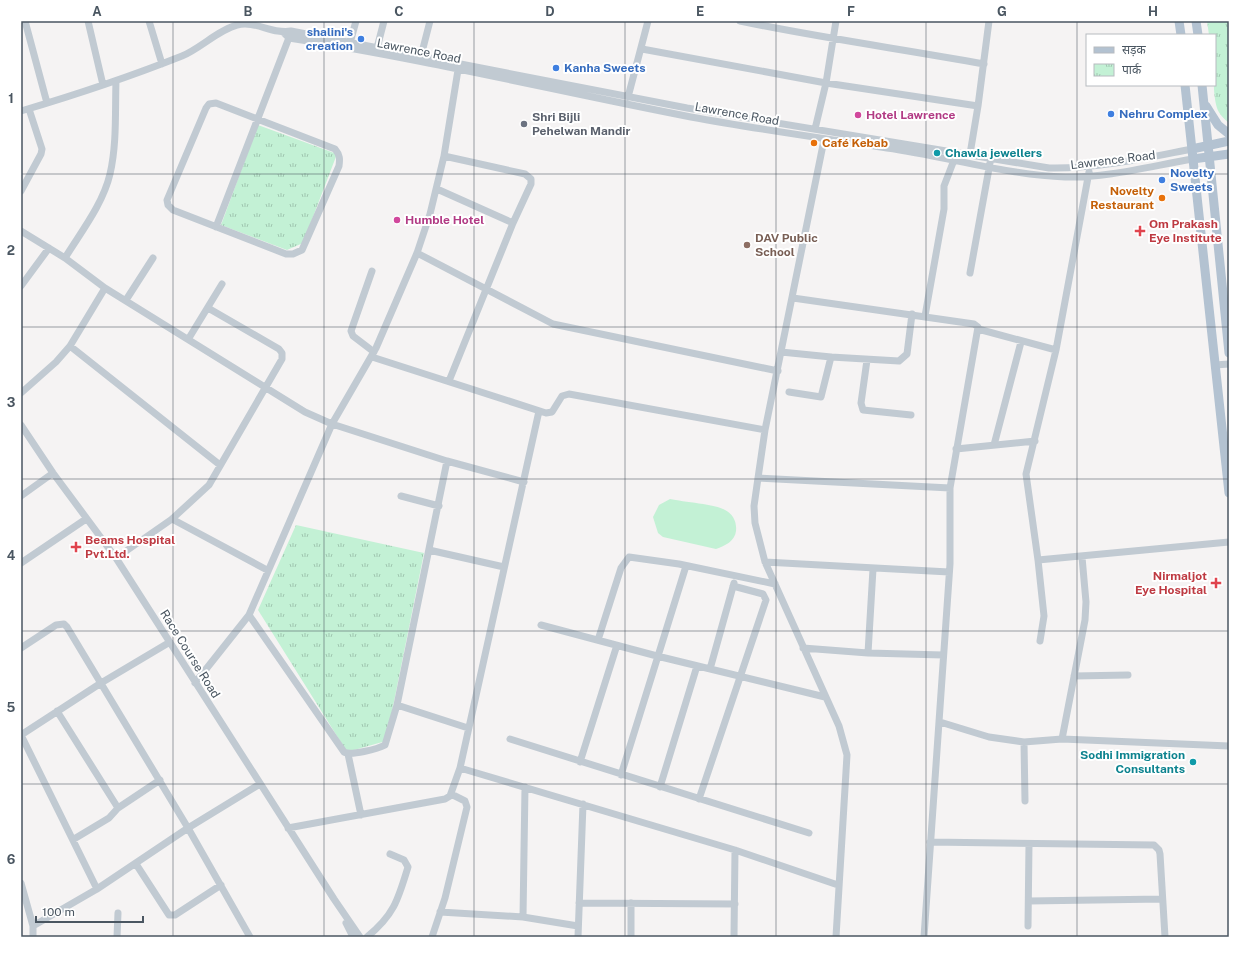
<svg xmlns="http://www.w3.org/2000/svg" width="1250" height="958" viewBox="0 0 1250 958" font-family="'Public Sans','Noto Sans Devanagari',sans-serif">
	<defs>
		<pattern id="park-tufts" width="24" height="20" patternUnits="userSpaceOnUse"><rect width="24" height="20" fill="#c3f1d5"/><path d="M3 7l-1-3M5 7V3M7 7l1-3M15 17l-1-3M17 17v-4M19 17l1-3" fill="none" stroke="#a0c6b0"/></pattern>
	</defs>
	<rect width="100%" height="100%" fill="#f5f3f3"/>
	<path fill="#c3f1d5" d="M670,499C683,502 716,504 725,510C733,514 737,522 736,531C735,541 725,546 716,549L663,537L658,533L653,517L659,505Z"/>
	<path fill="url(#park-tufts)" d="M1207,21H1229V123C1224,119 1219,114 1217,108C1211,88 1215,56 1215,35H1209Z
		M258,125L337,154L303,243L287,250L221,225Z
		M296,525L424,553L386,741L347,752L258,610Z"/>
	<g fill="none" stroke-linecap="round" stroke-linejoin="round">
		<path stroke="#c1cad2" stroke-width="7" d="M25,21L47,103
			M88,21L103,85
			M149,21L162,64
			M740,21C821,38 902,49 984,64
			M283,32L289,38C424,59 557,91 691,117C756,129 822,138 887,148C945,156 1007,175 1065,177C1107,178 1151,166 1193,159
			M350,43L356,21
			M377,48L384,21
			M642,49L826,83L978,106
			M421,56L430,21
			M628,97L648,21
			M216,103L335,149C340,155 340,159 339,166L302,250L293,254H286L173,210L168,205L167,200L206,108L209,104Z
			M21,111C75,95 129,77 182,56C201,48 218,30 237,25C255,20 273,35 291,31L687,108L1049,168C1097,169 1145,158 1192,149
			M815,129L826,83L836,21
			M824,140L765,430L758,478L754,506L755,523L765,562L839,726L847,755L836,937
			M970,154L978,106L989,21
			M444,156L525,174L531,179V184L513,223L449,381
			M1089,172L1056,350L1026,474L1038,560L1229,542
			M437,189L513,223
			M21,191L41,154L42,149L29,109
			M216,227L290,35
			M21,231L65,258L105,288L305,412L332,424L447,461L524,482
			M417,253L553,324L778,371
			M65,258C81,232 103,204 110,174C117,144 115,111 116,81
			M372,271L351,331L353,336L374,352
			M970,273L990,163
			M21,286L49,248
			M793,298L974,324L978,327L950,488V564L924,937
			M126,300L153,258
			M925,316L944,209V186L954,160
			M978,329L1056,350
			M189,338L222,284
			M70,346L220,465
			M781,352L831,357L899,361L907,354L912,314
			M372,357L546,413L552,412L562,396L569,394L765,430
			M867,360L861,403L863,410L911,415
			M1215,365L1229,364
			M789,392L821,397L831,357
			M21,393L56,362L70,346L105,288
			M21,425L53,473L116,558L334,899L360,937
			M994,445L1021,342
			M956,449L1035,441
			M758,478L950,488
			M21,496L53,473
			M401,496L439,506
			M172,519L267,570
			M429,550L504,567
			M116,558L172,519L209,485L282,359V353L279,349L208,308
			M1038,560L1044,616L1040,641
			M765,562L949,572
			M21,563L86,519
			M249,615L344,752C350,756 378,749 385,745L397,705L447,461
			M541,625L657,656L825,697
			M598,640L621,568L629,557L679,564L775,584
			M21,648L56,625L64,624L67,627L188,828L250,937
			M803,648L868,653L943,655
			M868,653L873,569
			M710,669L734,583
			M1074,676L1128,675
			M195,683L249,615L332,424L376,348L417,253L430,214L444,156L458,70
			M397,705L468,728
			M57,711L118,808L109,818L74,839
			M940,722L989,737L1024,742L1062,739L1229,746
			M21,735L101,683L170,642
			M21,735L97,889
			M510,739L809,833
			M1062,739L1085,620L1086,602L1082,557
			M1024,742L1025,801
			M348,754L361,815
			M580,762L617,645
			M460,768L539,411
			M621,775L686,566
			M660,787L697,666
			M699,799L766,600L763,594L733,586
			M118,808L160,780
			M288,828L445,799L450,796L460,768L735,850L838,885
			M930,842L1154,845L1159,850L1160,854L1165,937
			M136,864L169,915H175L221,885
			M21,883L33,926V937
			M1029,901L1162,899
			M579,903L735,904
			M440,912L523,917L578,926
			M523,917L525,787
			M346,923L353,937
			M33,926L97,889L188,828L260,784
			M1028,926L1029,844
			M117,937L118,913
			M367,937C394,915 398,900 408,867L404,860L390,854
			M432,937L445,898L467,807L465,801L451,794
			M578,937L583,804
			M631,937V903
			M734,937L735,850"/>
		<path stroke="#b3c2d1" stroke-width="9" d="M1179,21L1181,35
			M1196,21L1198,35
			M1185,85L1229,493
			M1202,85L1229,353
			M1206,106L1218,125L1229,134
			M1192,149L1229,141
			M1193,159L1229,154"/>
	</g>
	<path fill="none" stroke="#4a5661" stroke-width="1" stroke-opacity="0.55" d="M173,21V937M324,21V937M474,21V937M625,21V937M776,21V937M926,21V937M1077,21V937M21,174H1229M21,327H1229M21,479H1229M21,631H1229M21,784H1229"/>
	<g fill="#3f7fe0" stroke="#fff" stroke-width="1.5">
		<circle cx="361" cy="39" r="4"/>
		<circle cx="556" cy="68" r="4"/>
		<circle cx="1111" cy="114" r="4"/>
		<circle cx="1162" cy="180" r="4"/>
	</g>
	<g fill="#d1479c" stroke="#fff" stroke-width="1.5">
		<circle cx="858" cy="115" r="4"/>
		<circle cx="397" cy="220" r="4"/>
	</g>
	<circle fill="#6b7280" stroke="#fff" stroke-width="1.5" cx="524" cy="124" r="4"/>
	<g fill="#e8710a" stroke="#fff" stroke-width="1.5">
		<circle cx="814" cy="143" r="4"/>
		<circle cx="1162" cy="198" r="4"/>
	</g>
	<g fill="#0f9aa8" stroke="#fff" stroke-width="1.5">
		<circle cx="937" cy="153" r="4"/>
		<circle cx="1193" cy="762" r="4"/>
	</g>
	<g fill="#e0444e" stroke="#fff" stroke-width="1.5">
		<path d="M1138 225h4v4h4v4h-4v4h-4v-4h-4v-4h4z"/>
		<path d="M74 541h4v4h4v4h-4v4h-4v-4h-4v-4h4z"/>
		<path d="M1214 577h4v4h4v4h-4v4h-4v-4h-4v-4h4z"/>
	</g>
	<circle fill="#8d6e63" stroke="#fff" stroke-width="1.5" cx="747" cy="245" r="4"/>
	<g text-anchor="middle" dominant-baseline="central" stroke-width="4" stroke-linejoin="round" paint-order="stroke">
		<g font-size="12" font-weight="bold" fill="#366cbe" stroke="#fff" text-anchor="start">
			<text x="353" y="32" text-anchor="end">shalini's<tspan x="353" dy="14">creation</tspan></text>
			<text x="564" y="68">Kanha Sweets</text>
			<text x="1119" y="114">Nehru Complex</text>
			<text x="1170" y="173">Novelty<tspan x="1170" dy="14">Sweets</tspan></text>
		</g>
		<g font-size="12" fill="#4a5661" stroke="#fff">
			<text transform="translate(419 51) rotate(11)">Lawrence Road</text>
			<text transform="translate(737 114) rotate(10)">Lawrence Road</text>
			<text transform="translate(1113 160) rotate(-7)">Lawrence Road</text>
			<text transform="translate(190 654) rotate(58)">Race Course Road</text>
		</g>
		<g font-size="12" font-weight="bold" fill="#b23c85" stroke="#fff" text-anchor="start">
			<text x="866" y="115">Hotel Lawrence</text>
			<text x="405" y="220">Humble Hotel</text>
		</g>
		<g font-size="12" font-weight="bold" fill="#5b616d" stroke="#fff" text-anchor="start">
			<text x="532" y="117">Shri Bijli<tspan x="532" dy="14">Pehelwan Mandir</tspan></text>
		</g>
		<g font-size="12" font-weight="bold" fill="#c56008" stroke="#fff" text-anchor="start">
			<text x="822" y="143">Café Kebab</text>
			<text x="1154" y="191" text-anchor="end">Novelty<tspan x="1154" dy="14">Restaurant</tspan></text>
		</g>
		<g font-size="12" font-weight="bold" fill="#0d838f" stroke="#fff" text-anchor="start">
			<text x="945" y="153">Chawla jewellers</text>
			<text x="1185" y="755" text-anchor="end">Sodhi Immigration<tspan x="1185" dy="14">Consultants</tspan></text>
		</g>
		<g font-size="12" font-weight="bold" fill="#be3a42" stroke="#fff" text-anchor="start">
			<text x="1149" y="224">Om Prakash<tspan x="1149" dy="14">Eye Institute</tspan></text>
			<text x="85" y="540">Beams Hospital<tspan x="85" dy="14">Pvt.Ltd.</tspan></text>
			<text x="1207" y="576" text-anchor="end">Nirmaljot<tspan x="1207" dy="14">Eye Hospital</tspan></text>
		</g>
		<g font-size="12" font-weight="bold" fill="#785e54" stroke="#fff" text-anchor="start">
			<text x="755" y="238">DAV Public<tspan x="755" dy="14">School</tspan></text>
		</g>
	</g>
	<rect width="1250" height="958" fill="none" stroke="#ffffff" stroke-width="44"/>
	<rect x="1086" y="34" width="130" height="52" fill="#ffffff" stroke="#b7bbc0"/>
	<rect x="1094" y="47" width="20" height="6" fill="#b3c2d1" stroke="#b7bbc0"/>
	<text x="1122" y="54" font-size="12" fill="#4a5661">सड़क</text>
	<rect x="1094" y="64" width="20" height="12" fill="url(#park-tufts)" stroke="#b7bbc0"/>
	<text x="1122" y="74" font-size="12" fill="#4a5661">पार्क</text>
	<path d="M36 916v6h107v-6" fill="none" stroke="#4a5661" stroke-width="2"/>
	<text x="42" y="916" font-size="12" fill="#4a5661" stroke="#ffffff" stroke-width="3" paint-order="stroke">100 m</text>
	<rect x="22" y="22" width="1206" height="914" fill="none" stroke="#4a5661" stroke-width="1.5"/>
	<g font-size="13" text-anchor="middle" font-weight="bold" fill="#4a5661">
		<text x="97" y="16">A</text>
		<text x="248" y="16">B</text>
		<text x="399" y="16">C</text>
		<text x="550" y="16">D</text>
		<text x="700" y="16">E</text>
		<text x="851" y="16">F</text>
		<text x="1002" y="16">G</text>
		<text x="1153" y="16">H</text>
		<text x="11" y="103">1</text>
		<text x="11" y="255">2</text>
		<text x="11" y="407">3</text>
		<text x="11" y="560">4</text>
		<text x="11" y="712">5</text>
		<text x="11" y="864">6</text>
	</g>
</svg>
